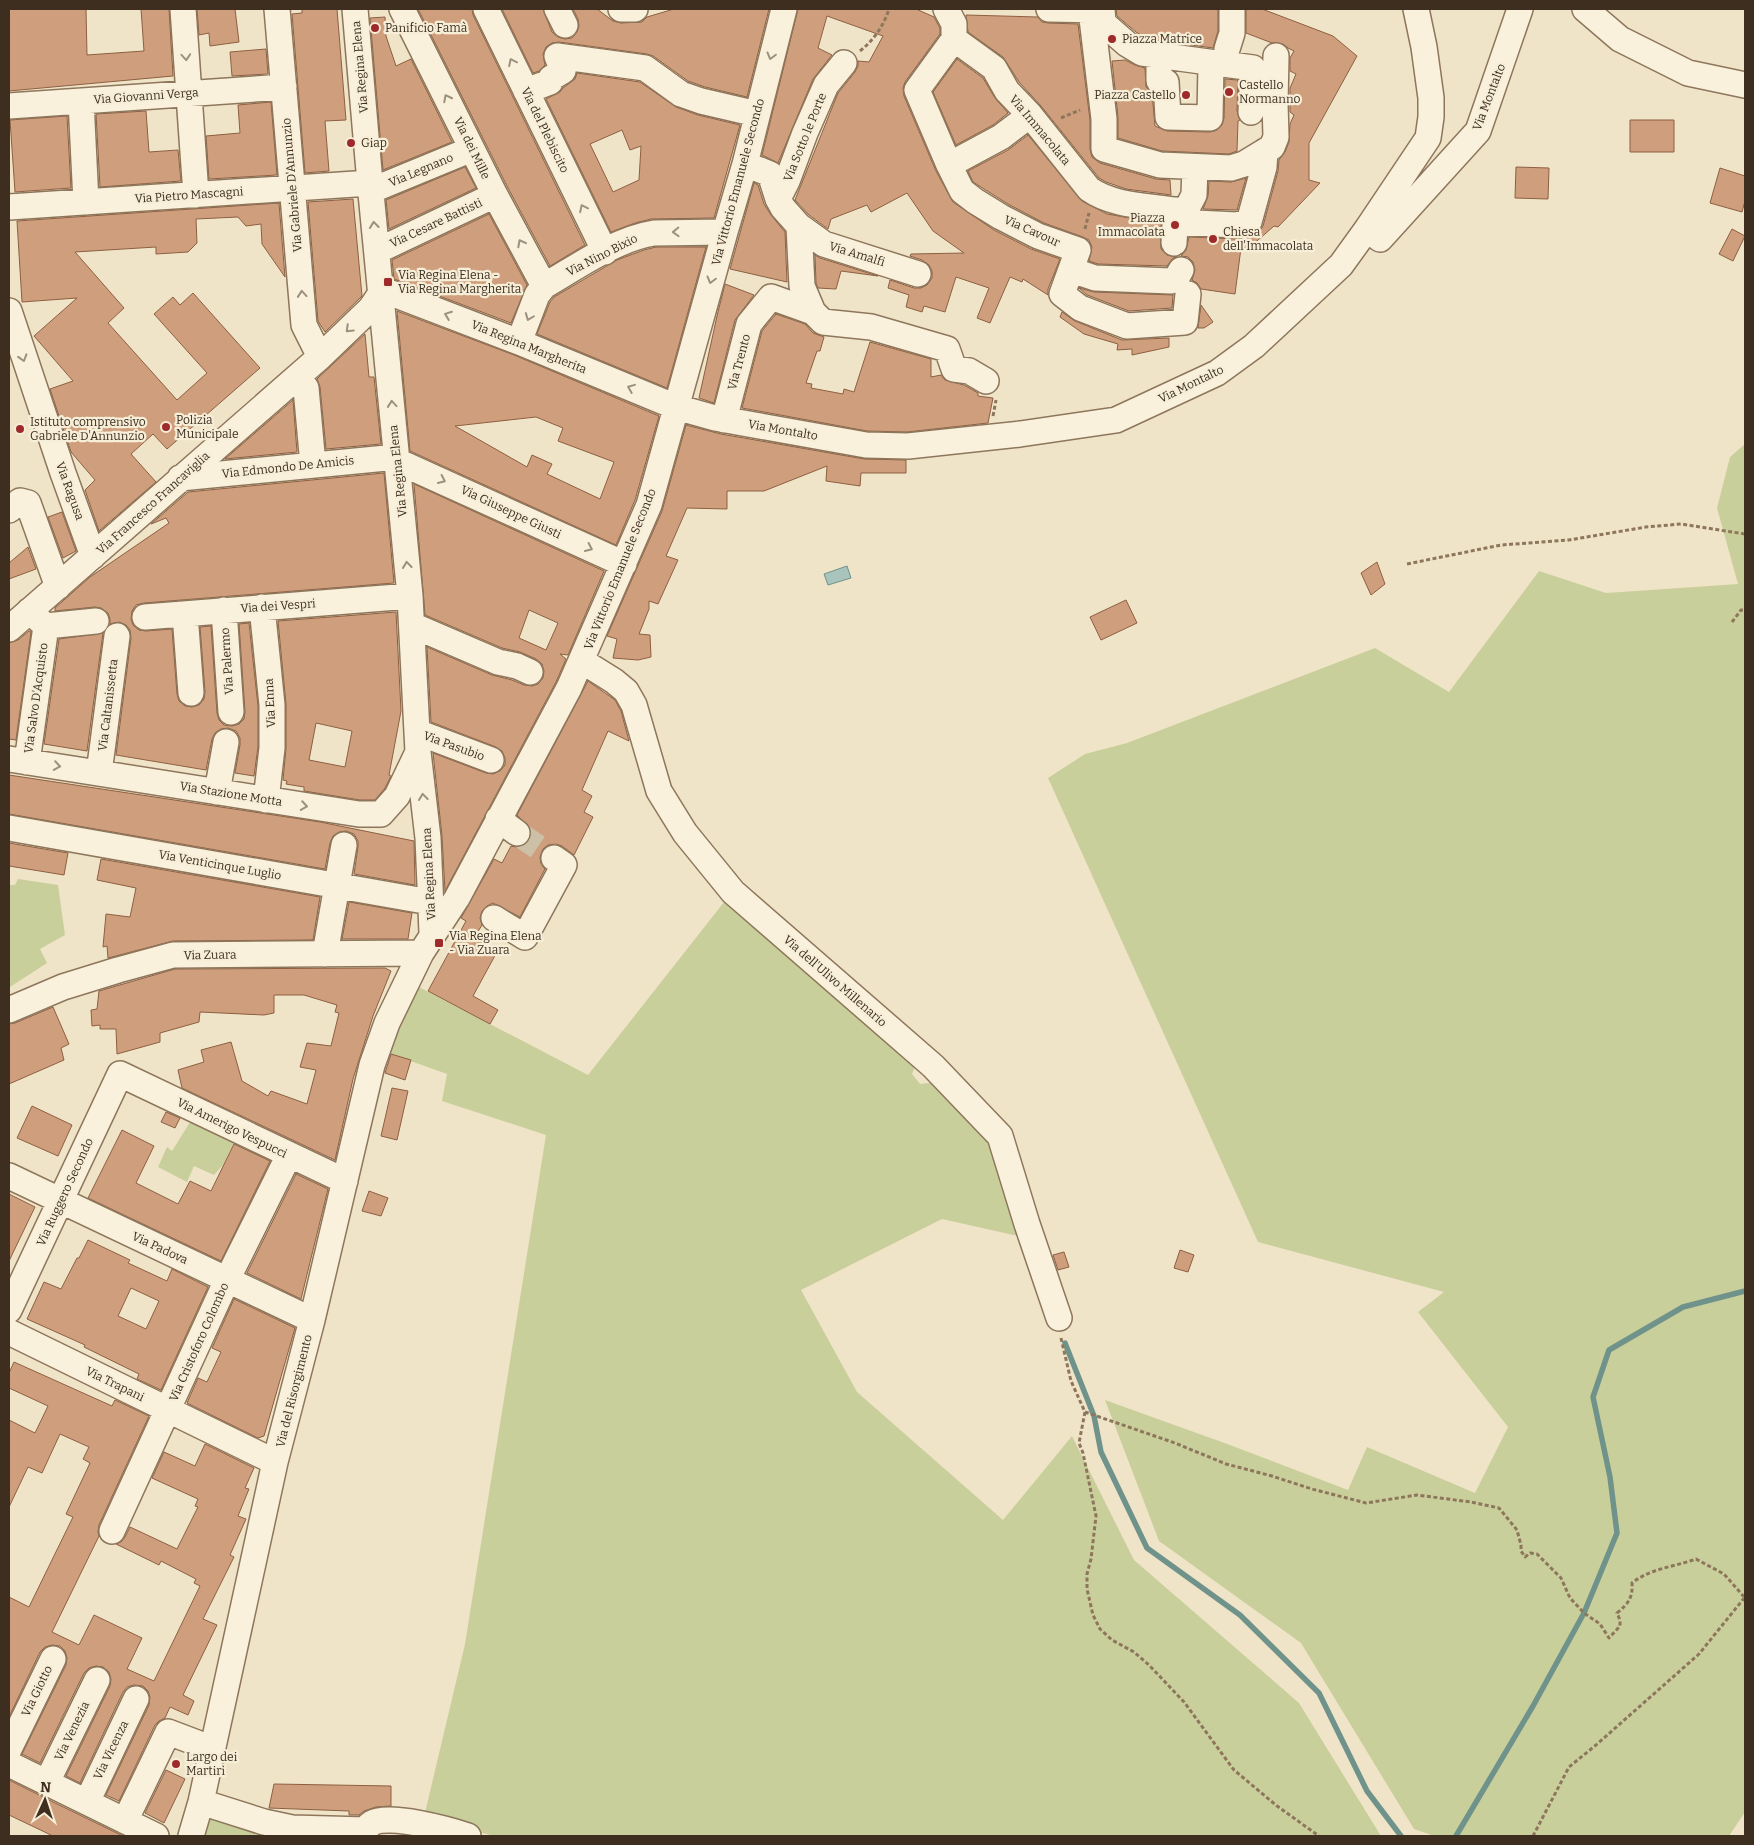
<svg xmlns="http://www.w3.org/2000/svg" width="1754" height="1845" viewBox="0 0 1754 1845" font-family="Bitter,serif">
	<rect width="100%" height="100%" fill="#f0e4c8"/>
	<path fill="#c9cf9b" d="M1745,444V1812L1729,1836H1434L1414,1829L1301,1643L1159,1541L1105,1400L1230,1445L1348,1490L1367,1447L1475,1493L1508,1427L1418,1312L1444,1292L1258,1242L1048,778L1085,754L1127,743L1375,648L1449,692L1539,571L1606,593L1738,584L1717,508L1730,457Z
		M18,879L58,885L65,935L40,949L47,963L10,987L9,986V885H15Z
		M728,897L917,1062L912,1074L920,1084L938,1082L987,1135L1022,1237L942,1219L801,1290L857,1392L1003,1520L1072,1436L1134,1560L1299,1703L1381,1836H494L424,1817L465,1644L546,1135L442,1101L447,1074L388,1053L417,986L588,1075Z
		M192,1119L236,1139L223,1165L214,1175L194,1166L187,1182L158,1167L167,1147L172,1151Z
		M208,1815L345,1836H202Z"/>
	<path fill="#a9c4bc" stroke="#6f938a" d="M847,566L851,578L828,585L824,574Z"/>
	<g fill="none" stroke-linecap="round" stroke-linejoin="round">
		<path stroke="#6f938a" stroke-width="5.5" d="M1065,1343L1094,1416L1101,1452L1147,1548L1240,1615L1319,1693L1367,1791L1401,1836
			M1456,1836L1533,1706L1584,1613L1617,1533L1610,1477L1593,1397L1609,1350L1683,1307L1745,1291"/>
	</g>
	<path fill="#cf9f7d" stroke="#8d5f41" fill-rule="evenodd" d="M9,9H86L87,55L144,51L141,9H169L173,76L9,91Z
		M197,9H235L239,42L210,46L209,33L199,35Z
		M302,9H337L346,120L325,121L329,171L305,173L292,14L302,13Z
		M418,9H472L473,15L585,245L550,266L508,188Z
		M502,9H543L552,32L558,37L565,39L572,38L577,32L579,26L578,19L573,9H597L613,21L621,23L642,22L647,17L674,9H769L747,97L705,87L688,81L653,56L647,54L559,42L552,43L546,47L543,54L545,65L539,71L533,73Z
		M798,9H916L934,17L940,28V34L905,82L903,88L904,96L936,171L953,202L994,230L1031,249L1060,259L1048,289V295L1023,279L1022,282L1010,277L990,323L977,318L989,288L956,277L945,312L924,306L922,312L906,307L909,295L888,288L890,280L914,288H921L927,285L932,278V271L929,265L922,260L910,256L911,254L964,253L933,231L907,193L871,212L867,205L831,219L828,229L809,215L795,200L838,93L855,72L858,66V61L869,62L883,36L827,16L818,48L832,55L813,79L778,163L762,155Z
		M1116,9H1218V31L1213,48L1147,39L1136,32L1117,16Z
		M1246,9H1262L1333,36L1357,56L1309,143V180L1320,183L1278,227L1274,226L1249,248H1241L1235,294L1201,289L1197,283L1192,280L1195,270L1193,262L1188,257L1181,256L1186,250L1189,237L1237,239L1252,236L1259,232L1263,226L1278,171L1279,160L1285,152L1289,142L1290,124L1294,115L1290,112V88L1296,74L1290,71V58L1294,51L1288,48L1283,44L1272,43L1246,33Z
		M966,15L1038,17L1042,22L1048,23L1078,24L1090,120V149L1092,157L1100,163L1156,179L1170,180L1171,195L1126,189L1106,182L1099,178L1041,106L1019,82L1003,57L968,32Z
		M385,17L386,36L396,66L411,59L452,142L383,170L370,18Z
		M266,49L268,74L232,76L230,52Z
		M957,59L983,78L995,98L1008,113L993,125L956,145L933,92Z
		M1125,60L1135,65L1145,68L1146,87L1152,93L1155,126L1167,131L1210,132L1217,130L1222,125L1224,118L1225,79L1238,80L1237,111L1240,120L1238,121L1237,151L1229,154L1162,151L1118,138V117L1112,61Z
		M577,73L640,82L676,107L698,115L740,125L714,218L651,219L635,223L611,232L546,99L560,92L563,88L575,79ZM622,130L630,150L641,146L639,180L613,192L590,144Z
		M271,102L277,175L209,179L206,136L240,133L238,105Z
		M146,111L149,152L178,150L181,181L100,187L96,114Z
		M67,116L71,188L15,192L10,120Z
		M1630,120H1674V152H1630Z
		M1028,135L1082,201L1107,214L1161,223V249L1167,255L1177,257L1173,258L1167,266L1098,264L1089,261L1092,247L1089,240L1083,237L1044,223L1008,204L973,182L968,171L1008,150Z
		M465,167L476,188L389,229L386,200Z
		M1516,167L1549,168L1548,199L1515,198Z
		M1720,168L1745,176V201L1742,212L1710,203Z
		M1246,178L1237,210L1203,209L1208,196L1209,181L1231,182Z
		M754,183L758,185L764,204L771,215L785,232L787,282L730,269Z
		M353,199L362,296L325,332L318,321L308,202Z
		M279,203L285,277L262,244L261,224L246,226L238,217L196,219L197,243L188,252L156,254V247L75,252L124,308L108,323L177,400L207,373L154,314L173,297L180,305L193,293L260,368L167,449L153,434L131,454L156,482L99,531L85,490L95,480L71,452L50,389L73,381L34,336L77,298L22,302L17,221Z
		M489,214L527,285L511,323L394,279L392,260Z
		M1732,229L1745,236L1733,261L1719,254Z
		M656,247H706L667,388L537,334L550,302L554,297L617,260L644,250Z
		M815,255L820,258L878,276L841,271L836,289L818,288L816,283Z
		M725,284L754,295L735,320L714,403L699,398L717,316Z
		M1079,288L1094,292L1173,295L1172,308L1129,311L1087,295Z
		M1201,305L1213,322L1204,328H1198Z
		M397,311L514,355L659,416L635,500L616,545L410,451ZM536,417L563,428L558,441L614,462L600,499L547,474L552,464L532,455L527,467L455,426Z
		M1062,312L1075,321L1122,340L1169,338V347L1132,355V349L1117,350L1118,344L1084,334L1060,317Z
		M776,314L805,324L813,333L824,337L820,351H817L806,383L812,384L811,388L843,394L844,389L854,392L870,342L931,359V377L941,375L945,380L964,385L978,393V396L993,398L988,423L907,432L867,431L742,408L762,331Z
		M365,334L369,377H374L381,444L326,449L320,387L317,379Z
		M293,400L297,452L225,459Z
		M686,425L721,434L864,459L906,460V473H861L860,486L826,481L827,466L764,491H727V509L687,508L666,556L678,560L658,604L649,601V609L639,634L650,635L651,657L638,660L613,658L617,639L607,636L662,511Z
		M384,473L394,583L144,603L136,605L132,611L131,619L133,625L139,630L146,631L172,629L177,694L179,701L185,706L192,707L199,705L204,699L205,692L200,627L211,626L217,713L219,720L224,725L232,726L239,724L244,719L245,712L239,624L249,623L258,706V747L254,776L235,773L240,745V738L236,731L228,728L221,729L215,733L212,739L206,770L116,755L131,638L130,630L126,625L119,622L110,624V619L108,613L101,608L95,607L55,611V608L90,577L169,523L166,518L151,524L188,492Z
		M414,484L604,571L568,655L560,654L566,659L556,682L445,891L442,836L433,753L486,773L493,774L500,771L505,765V758L502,751L496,747L431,722L427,647L492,675L512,680L524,685L532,686L538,684L543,678L544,671L542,664L536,659L520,652L502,648L425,615ZM529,610L558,623L546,650L519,638Z
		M62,512L76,551L63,558L48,517Z
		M28,547L36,569L9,579V563Z
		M1377,562L1385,584L1371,595L1361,573Z
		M1126,600L1137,623L1101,640L1090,617Z
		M396,612L401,711L389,775L391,776L385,788L375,800H360L304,791V787L286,784L287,781L283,780L286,748V704L278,621ZM316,723L352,731L345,767L309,760Z
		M29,631L31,632L16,740L9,739V643L18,640Z
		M103,633L87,751L44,744L59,639Z
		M588,681L615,700L621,711L629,741L608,731L582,790L592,796L584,812L593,817L574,855L562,846L556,844L548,845L543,849L540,857L541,864L545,869L520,917L493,903L487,906L482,911L480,918L482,925L474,938L498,950L473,996L498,1010L490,1024L428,991L466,921L461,918L494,859L502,863L511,846L516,847L522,846L529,841L531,834L530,828L517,815Z
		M9,775L320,822L414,841L415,885L354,874L358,847V841L354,834L346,831L339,832L333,836L330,843L325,869L9,814Z
		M9,843L68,853L64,875L9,866Z
		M101,859L320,897L313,940L173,941L108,958L107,946L103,947L106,914L130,917L136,888L97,880Z
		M349,902L412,913L408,939H342Z
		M385,968L391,971L373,1016L353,1079L335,1160L182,1088L178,1070L204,1062L201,1050L231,1042L242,1081L268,1096L271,1091L307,1104L316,1070L300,1067L307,1043L331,1046L339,1013L335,1012L337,1005L304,995H274V1013L264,1015L200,1012L199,1022L160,1033V1042L117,1054L116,1029H100V1025L92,1026L91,1010L97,1009L99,991L175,969Z
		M53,1007L69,1044L61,1048L64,1060L9,1084V1024L15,1023Z
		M391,1054L411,1060L405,1080L385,1073Z
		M392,1088L408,1091L397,1140L381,1136Z
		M32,1106L72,1125L58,1156L17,1138Z
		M166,1112L180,1118L175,1128L161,1122Z
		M122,1130L154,1146L136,1183L178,1204L190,1181L211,1191L234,1144L270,1161L221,1261L88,1198Z
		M296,1174L328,1189L301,1299L247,1273Z
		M369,1191L388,1198L381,1216L362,1211Z
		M9,1194L35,1207L9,1261Z
		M88,1240L130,1260L128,1263L167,1281L172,1269L208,1287L161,1390L137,1379L139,1374L84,1347L85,1345L27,1319L44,1282L61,1289L77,1258H79ZM131,1288L159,1301L146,1329L118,1316Z
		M1180,1250L1194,1255L1188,1272L1174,1268Z
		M1064,1252L1069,1267L1058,1270L1053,1255Z
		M234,1299L295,1328L264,1436L258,1438L187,1403L198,1378L207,1382L221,1352L212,1348Z
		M14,1362L112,1406L115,1400L149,1416L99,1525L98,1532L99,1536L52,1632L79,1645L94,1615L142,1638L127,1669L154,1681L200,1586L194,1583L196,1579L161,1561L159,1565L116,1544L121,1542L125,1537L130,1527L177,1549L198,1507L195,1506L198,1499L152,1478L164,1452L195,1466L205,1444L254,1468L245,1488L249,1489L238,1516L246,1519L230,1555L234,1557L203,1619L217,1625L183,1695L194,1701L188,1715L170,1707L165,1718L159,1721L155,1725L119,1801L106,1795L149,1705L150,1697L148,1691L143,1686L134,1685L127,1687L123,1692L80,1783L66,1776L110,1686L111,1679L109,1672L103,1667L96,1666L89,1668L84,1673L40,1763L22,1754L66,1665L67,1658L65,1651L60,1646L52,1645L45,1647L40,1652L9,1717V1597L29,1607L73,1517L66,1514L90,1463L83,1459L89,1447L60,1434L42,1473L28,1467L9,1507V1420L35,1433L48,1406L9,1388V1373Z
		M166,1770L185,1779L164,1823L145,1813Z
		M9,1780L55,1803L123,1836H53L9,1815Z
		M274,1784L391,1786V1806L376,1807L364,1811L359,1815H349V1811L269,1808Z"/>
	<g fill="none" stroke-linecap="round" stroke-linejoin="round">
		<path stroke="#ccc0a6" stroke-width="25" stroke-dasharray="25 12" stroke-linecap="butt" d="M517,833L554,858"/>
		<g stroke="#8d765c" stroke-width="28">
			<path id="minor" d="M183,9L196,195
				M277,9L304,325L320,357
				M355,9L370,183L410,596L418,752L428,838L432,933
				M402,9L495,195L544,286
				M486,9L605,252
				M557,9L565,25
				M621,9H635
				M946,9L954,24V39L994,68L1007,91L1030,115L1089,189C1116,208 1154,205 1185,212L1194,195L1195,167
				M1049,9L1101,10
				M1102,9L1103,23L1127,44L1142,53L1253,68L1251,112
				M1585,9L1620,39L1688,73L1745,85
				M1091,10L1104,119V149L1160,165L1231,168L1244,164L1272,147L1276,137L1275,103L1276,56
				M954,39L917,90L949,165L962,191L975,201L1001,217L1038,236L1078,250L1062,294L1080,308L1127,326L1185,322L1188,294
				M1227,49L1232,33V9
				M1159,55V81L1166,82L1168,117L1210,118L1211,63
				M526,91L550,82L551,78L563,71L557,56L645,68L681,94L701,101L757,114
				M81,101L86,202
				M9,106L284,87
				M745,164L770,174L778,199L783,208L799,226L802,286L813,312L823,322L871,327L947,349L954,369L969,371L986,381
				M949,165L1001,137L1030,115
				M370,191L472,149
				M778,199L787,181L805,133L826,85L844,63
				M9,207L370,183
				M1175,222L1237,225L1249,222L1264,167L1265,151
				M799,226L824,244L918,274
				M1367,229L1428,138L1431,117V98L1424,47L1416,9
				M1174,243L1176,210
				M377,251L495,195
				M1071,270L1095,278L1171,281L1176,279L1181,270
				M9,311L63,473L93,556
				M519,342L537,295L544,286C577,267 616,239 654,233L725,232
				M297,377L306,388L313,465
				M724,420L749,324L771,297L813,312
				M397,461L624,564
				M180,478L397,457
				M9,510L20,501L28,503L58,587
				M262,607L272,705V748L266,800
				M224,610L231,712
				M185,614L191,693
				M145,617L410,596
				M412,625L498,662L517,666L530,672
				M46,626L96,621
				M9,629L320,357L371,308L381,293H391L519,342L676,407L715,418L866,445L908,446L1020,434L1116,420L1217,373L1254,346L1341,265L1367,229L1380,239L1478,131L1520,9
				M582,661L614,681L626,691L634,705L659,791L685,833L733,892L933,1066L1000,1136L1027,1224L1059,1318
				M417,732L491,760
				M9,759L359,814H381L397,796L418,752
				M27,762L46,626L29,611
				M99,773L117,636
				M217,792L226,742
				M498,819L517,833
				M9,828L430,902
				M494,918L525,937L564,865L554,858
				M325,954L344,845
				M9,1010L63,987L118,970L173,955L421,953
				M9,1176L312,1320
				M9,1310L120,1074L345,1181
				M9,1332L275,1462
				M112,1531L227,1280L289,1155
				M9,1749L53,1659
				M9,1764L156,1836
				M47,1782L97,1680
				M87,1802L136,1699
				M201,1802L264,1822L292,1828L366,1830
				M125,1821L168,1732L213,1749
				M191,1836L201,1802L275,1462L312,1320L372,1065L387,1023L421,953L457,898L569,688L649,505L725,232L745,164L784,9
				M364,1836C365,1831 367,1826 372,1823C389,1813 450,1830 468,1836"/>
		</g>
		<path stroke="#8d765c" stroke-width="3" stroke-dasharray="4 2.5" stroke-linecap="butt" d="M860,51C874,40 884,25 889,9
			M1061,118L1080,110
			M1085,229L1089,213
			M993,416L996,400
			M1407,564L1501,545L1569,540L1646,527L1681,524L1745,534
			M1732,622L1741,610H1745
			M1061,1338L1071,1381L1085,1412L1175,1443L1226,1464L1272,1476L1312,1489L1366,1503L1417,1495L1471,1502L1499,1508L1517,1530L1521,1545V1551L1525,1557L1530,1553L1537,1554L1561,1578L1570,1598L1584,1613L1600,1624L1609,1638L1620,1626V1620L1617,1613C1628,1604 1633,1598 1632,1583C1651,1568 1674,1567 1696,1559L1724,1574L1745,1598
			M1085,1412L1079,1443L1083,1453L1096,1516L1091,1559L1087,1574V1589L1093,1615L1100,1629L1112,1640L1134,1652L1149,1665L1184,1702L1234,1770L1277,1806L1319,1836
			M1533,1836L1569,1767L1596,1745L1699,1654L1745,1597"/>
		<use href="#minor" stroke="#faf1dc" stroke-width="25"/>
	</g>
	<defs><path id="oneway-chevron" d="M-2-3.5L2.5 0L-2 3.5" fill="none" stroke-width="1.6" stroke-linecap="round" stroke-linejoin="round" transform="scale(1.25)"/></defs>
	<g stroke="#9c907e">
		<use href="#oneway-chevron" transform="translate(771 56) rotate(105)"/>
		<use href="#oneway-chevron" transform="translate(186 57) rotate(86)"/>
		<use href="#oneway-chevron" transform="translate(512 62) rotate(-116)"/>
		<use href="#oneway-chevron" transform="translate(447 98) rotate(-117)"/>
		<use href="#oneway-chevron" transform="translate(583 208) rotate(-116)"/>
		<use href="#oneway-chevron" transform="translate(374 225) rotate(-96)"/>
		<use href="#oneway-chevron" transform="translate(676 232) rotate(178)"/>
		<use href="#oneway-chevron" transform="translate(521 243) rotate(-118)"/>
		<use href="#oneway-chevron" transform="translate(711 280) rotate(105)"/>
		<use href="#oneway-chevron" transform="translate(302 294) rotate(-95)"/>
		<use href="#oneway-chevron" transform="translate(448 315) rotate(-159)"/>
		<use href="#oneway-chevron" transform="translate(529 317) rotate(111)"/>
		<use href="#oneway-chevron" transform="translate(349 329) rotate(136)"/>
		<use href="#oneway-chevron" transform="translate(23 358) rotate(73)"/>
		<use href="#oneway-chevron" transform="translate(631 388) rotate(-158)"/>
		<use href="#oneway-chevron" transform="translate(392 404) rotate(-95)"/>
		<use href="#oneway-chevron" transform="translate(442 480) rotate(25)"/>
		<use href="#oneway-chevron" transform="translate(589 548) rotate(25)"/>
		<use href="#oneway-chevron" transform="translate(407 565) rotate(-96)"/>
		<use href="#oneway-chevron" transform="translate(57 766) rotate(9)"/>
		<use href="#oneway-chevron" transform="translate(423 797) rotate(-97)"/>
		<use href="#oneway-chevron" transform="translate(304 806) rotate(9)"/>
	</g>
	<g fill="#9e2a2b" stroke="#f7eed8" stroke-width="2">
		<circle cx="375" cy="28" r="5"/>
		<circle cx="1112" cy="39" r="5"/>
		<circle cx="1229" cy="92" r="5"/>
		<circle cx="1186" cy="95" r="5"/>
		<circle cx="351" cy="143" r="5"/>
		<circle cx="1175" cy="225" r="5"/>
		<circle cx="1213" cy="239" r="5"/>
		<rect x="383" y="277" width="10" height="10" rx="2.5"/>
		<circle cx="166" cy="427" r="5"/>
		<circle cx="20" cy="429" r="5"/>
		<rect x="434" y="938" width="10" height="10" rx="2.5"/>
		<circle cx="176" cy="1764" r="5"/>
	</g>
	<g text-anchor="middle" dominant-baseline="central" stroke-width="4.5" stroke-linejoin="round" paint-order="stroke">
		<g font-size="12" fill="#3d2e20" stroke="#f7eed8" text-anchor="start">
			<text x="385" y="28">Panificio Famà</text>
			<text x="1122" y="39">Piazza Matrice</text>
			<text x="1239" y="85">Castello<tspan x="1239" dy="14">Normanno</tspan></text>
			<text x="1176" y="95" text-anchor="end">Piazza Castello</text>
			<text x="361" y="143">Giap</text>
			<text x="1165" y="218" text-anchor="end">Piazza<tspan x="1165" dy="14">Immacolata</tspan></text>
			<text x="1223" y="232">Chiesa<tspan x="1223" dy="14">dell'Immacolata</tspan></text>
			<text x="398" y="275">Via Regina Elena -<tspan x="398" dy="14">Via Regina Margherita</tspan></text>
			<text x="176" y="420">Polizia<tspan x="176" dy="14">Municipale</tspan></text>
			<text x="30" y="422">Istituto comprensivo<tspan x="30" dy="14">Gabriele D'Annunzio</tspan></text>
			<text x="449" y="936">Via Regina Elena<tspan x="449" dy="14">- Via Zuara</tspan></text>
			<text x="186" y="1757">Largo dei<tspan x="186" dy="14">Martiri</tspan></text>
		</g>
		<g font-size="12" fill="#3d2e20" stroke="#f7eed8">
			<text transform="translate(360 67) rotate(-95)">Via Regina Elena</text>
			<text transform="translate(146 96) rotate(-4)">Via Giovanni Verga</text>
			<text transform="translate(1489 97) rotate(-69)">Via Montalto</text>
			<text transform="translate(545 130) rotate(64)">Via del Plebiscito</text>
			<text transform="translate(1040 130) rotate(50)">Via Immacolata</text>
			<text transform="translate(805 137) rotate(-68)">Via Sotto le Porte</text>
			<text transform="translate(472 148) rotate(64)">Via dei Mille</text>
			<text transform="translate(421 170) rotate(-23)">Via Legnano</text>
			<text transform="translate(738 182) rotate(-75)">Via Vittorio Emanuele Secondo</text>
			<text transform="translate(292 185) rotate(-95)">Via Gabriele D'Annunzio</text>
			<text transform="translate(189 195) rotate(-4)">Via Pietro Mascagni</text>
			<text transform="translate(436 223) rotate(-25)">Via Cesare Battisti</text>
			<text transform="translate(1032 231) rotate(24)">Via Cavour</text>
			<text transform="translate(857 254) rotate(17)">Via Amalfi</text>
			<text transform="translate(602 255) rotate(-27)">Via Nino Bixio</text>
			<text transform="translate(529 347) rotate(22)">Via Regina Margherita</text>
			<text transform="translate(739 362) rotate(-75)">Via Trento</text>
			<text transform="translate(1191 384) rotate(-26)">Via Montalto</text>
			<text transform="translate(783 430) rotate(10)">Via Montalto</text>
			<text transform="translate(288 467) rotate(-6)">Via Edmondo De Amicis</text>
			<text transform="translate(398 471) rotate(-96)">Via Regina Elena</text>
			<text transform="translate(70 491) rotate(70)">Via Ragusa</text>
			<text transform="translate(153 503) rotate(-42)">Via Francesco Francaviglia</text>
			<text transform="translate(511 512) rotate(25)">Via Giuseppe Giusti</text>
			<text transform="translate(620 569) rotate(-68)">Via Vittorio Emanuele Secondo</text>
			<text transform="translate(278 606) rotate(-4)">Via dei Vespri</text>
			<text transform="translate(227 661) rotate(-94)">Via Palermo</text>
			<text transform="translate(36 698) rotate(-82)">Via Salvo D'Acquisto</text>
			<text transform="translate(270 703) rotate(-93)">Via Enna</text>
			<text transform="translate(108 705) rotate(-83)">Via Caltanissetta</text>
			<text transform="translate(454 746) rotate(20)">Via Pasubio</text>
			<text transform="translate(231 794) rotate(9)">Via Stazione Motta</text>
			<text transform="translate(220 865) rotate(10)">Via Venticinque Luglio</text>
			<text transform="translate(429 874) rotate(-93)">Via Regina Elena</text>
			<text transform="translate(210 955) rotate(-1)">Via Zuara</text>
			<text transform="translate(835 981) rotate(41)">Via dell'Ulivo Millenario</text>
			<text transform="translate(232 1128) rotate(26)">Via Amerigo Vespucci</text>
			<text transform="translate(65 1192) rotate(-65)">Via Ruggero Secondo</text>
			<text transform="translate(160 1248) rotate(25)">Via Padova</text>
			<text transform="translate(199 1342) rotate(-66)">Via Cristoforo Colombo</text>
			<text transform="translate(115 1384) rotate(26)">Via Trapani</text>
			<text transform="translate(294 1391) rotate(-76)">Via del Risorgimento</text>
			<text transform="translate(37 1691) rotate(-64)">Via Giotto</text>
			<text transform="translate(72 1731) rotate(-64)">Via Venezia</text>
			<text transform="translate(111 1750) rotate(-64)">Via Vicenza</text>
		</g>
	</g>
	<rect width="1754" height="1845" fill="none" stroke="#3d2e20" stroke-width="20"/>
	<g transform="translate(45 1800) rotate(3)" stroke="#f7eed8" stroke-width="4" paint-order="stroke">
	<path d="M0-4L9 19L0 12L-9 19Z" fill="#3d2e20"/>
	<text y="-8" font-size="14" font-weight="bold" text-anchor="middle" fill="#3d2e20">N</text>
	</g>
</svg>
